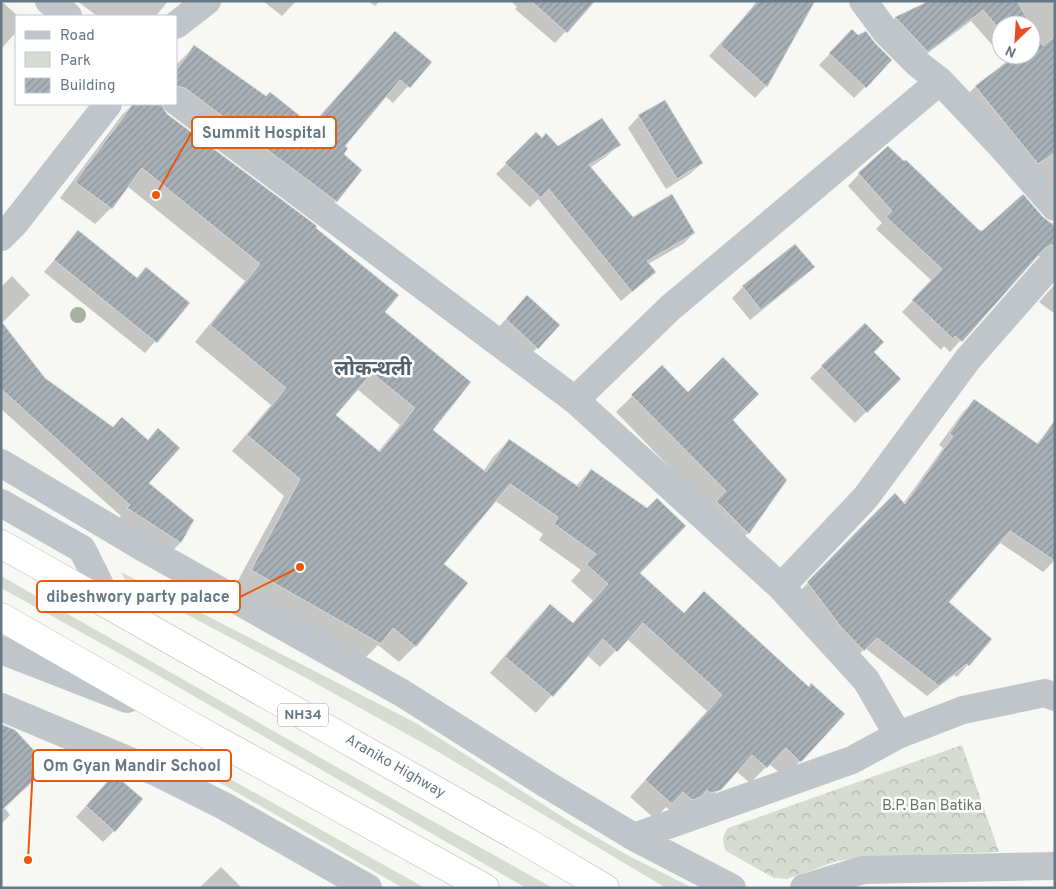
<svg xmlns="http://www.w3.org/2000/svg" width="1056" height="889" viewBox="0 0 1056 889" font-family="Overpass,'Noto Sans Devanagari',sans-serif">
	<defs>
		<pattern id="forest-crowns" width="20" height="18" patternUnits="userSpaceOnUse" patternTransform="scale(1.25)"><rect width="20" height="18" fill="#d7dcd3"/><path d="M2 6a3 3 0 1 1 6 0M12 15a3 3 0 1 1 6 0" fill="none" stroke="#b2b7b1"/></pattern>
		<pattern id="building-hatch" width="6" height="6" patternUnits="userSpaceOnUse" patternTransform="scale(1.25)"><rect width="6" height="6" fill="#a7b0b6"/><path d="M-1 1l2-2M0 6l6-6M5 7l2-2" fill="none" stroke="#8c949a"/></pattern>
	</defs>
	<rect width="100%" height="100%" fill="#f7f7f4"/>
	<path fill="#d7dcd3" d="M121,572L416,723L572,823L627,855L693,888H666L430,747L308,679L126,582Z
		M1,576L400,803L553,888H526L135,662L1,588Z
		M198,761L425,888H403L196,769Z"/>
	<path fill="url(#forest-crowns)" d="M962,745L999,852L864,857L837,861L787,879L774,878L726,851C722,841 722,836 728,828Z"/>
	<path fill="#0003" fill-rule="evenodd" d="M1,1L18,16H16V32L1,49Z
		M77,1H168L156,16H97Z
		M263,1H296L282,16Z
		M368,1H380L375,6Z
		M511,1H593L555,43L515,9L517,7Z
		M756,1H814L766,86L755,98L709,56L751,9Z
		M932,1H1055V207L964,98L975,87L1008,63L1001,55H1031V25H1001V55L971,21L916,62L884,29L895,18Z
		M852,31L865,87L854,98L819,65Z
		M194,47L266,98L309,124L314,122L379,49L430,62L393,103L385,96L343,146L336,201L320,217L176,104V65Z
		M133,104H160V107L166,114L314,228L383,312L432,430L483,472L493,457L509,440L576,486L591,470L638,573L683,614L704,592L801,760L785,777L769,764L750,783L736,771L704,805L675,815L666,807L655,819L630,797L707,711L627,639L600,667L587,655L536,713L490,673L534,621L551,605L572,624L593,601L571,581L581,570L539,540L543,534L494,500L442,564L415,646L399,662L378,645L364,659L235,586L284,496L232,451L271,405L195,342L245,281L127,186L111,208L95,224L60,198L122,115ZM357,389L400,425L378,452L334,416Z
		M639,116L702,163L690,174L666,189L628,128Z
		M536,134L542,139L558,147L619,145L608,155L590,168L633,219L694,233L683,244L648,264L655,272L621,301L538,199L530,207L496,174Z
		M859,174L983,232L1042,218L1049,223H1055V260L1047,256H1038L1034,259L950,352L944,346L941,350L902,312L932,281L876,229L882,223L848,186Z
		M78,232L136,279L146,269L188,303L145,353L44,272Z
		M813,267L802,278L750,320L732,298L743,287Z
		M12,276L30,295L1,324V287Z
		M1055,284V314L1039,302Z
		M516,308L537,348L526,359L495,331Z
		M865,325L873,352L899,379L855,423L810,378Z
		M1,334L44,379L112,428L148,483L180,543L170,553L117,520L121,516L1,409Z
		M662,367L688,394L731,420L786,480L748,533L732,549L710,509L616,412Z
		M974,401L1036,444L1048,432L1055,560L1043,572L999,542L947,602L990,639L957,677L954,675L927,696L865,648L853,661L797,594L895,495L903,504L943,448L939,445L963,412Z
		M1,733L4,807L10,815L1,824Z
		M103,787L114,831L103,842L76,817Z
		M221,867L242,888H199Z"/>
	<path fill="url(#building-hatch)" stroke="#d9d9d7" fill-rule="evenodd" d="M531,1H595L567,33Z
		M758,1H815L767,87L720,45Z
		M929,1H1017L1043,46L1055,36V153L1038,164L975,86L1016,55H1031V25H1001V31L983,10L928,52L895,17Z
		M852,29L858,35L866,31L875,43L892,60L866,88L829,53Z
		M395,31L432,62L410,88L400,80L345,146L348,148L344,154L362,170L337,202L185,88L176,86V71L194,45L266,96L270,92L309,123L312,119L315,122Z
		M665,100L703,163L677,179L638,115Z
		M133,104H161L167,114L317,226L316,228L399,295L385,312L471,382L433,430L486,472L509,439L579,487L591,469L647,508L657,498L686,526L640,573L684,613L704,591L809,687L811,683L845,714L802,761L800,762L786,748L767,768L752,755L721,790L711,793L707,790L701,797L692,800L683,792L672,804L645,780L722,695L643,623L617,652L603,639L553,697L505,657L550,604L573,623L608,584L586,564L596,554L554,524L558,517L510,484L444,564L468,583L416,647L393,628L381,644L251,570L300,479L247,435L286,388L210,325L260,264L142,168L112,209L75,182ZM372,373L415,408L380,452L336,415Z
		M602,118L621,145L589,165L633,217L672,194L695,233L647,261L656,272L632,292L549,189L541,198L505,163L536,132L542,138L546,133L558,146Z
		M888,146L904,161L906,160L979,230L982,231L1023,194L1043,217L1055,226V245H1050L1043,250L962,342L955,336L953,339L912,300L942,269L886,217L892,211L858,173Z
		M78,230L137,278L146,267L190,303L157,343L54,260Z
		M795,244L815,267L761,310L742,286Z
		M527,295L560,325L538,349L506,319Z
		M1,321L45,378L113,427L122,417L148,440L158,428L180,448L149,483L194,520L181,543L127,508L130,505L1,389Z
		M865,323L884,342L874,352L901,379L867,413L821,366Z
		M723,357L759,394L733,420L787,480L749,534L716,501L726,491L631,395L662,365L688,392Z
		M974,399L1038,444L1055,420V561L1010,531L949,602L992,639L969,666L966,664L939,686L877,638L864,651L841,627L807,582L895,493L905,504L953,436L949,434Z
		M1,724L15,730L49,766L1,811Z
		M114,774L143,799L115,832L86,806Z"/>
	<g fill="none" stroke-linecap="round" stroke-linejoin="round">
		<g stroke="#b4b8bb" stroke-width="29">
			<path id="highway" d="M1,544L525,841L605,888
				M1,617L195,728L485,888"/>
		</g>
		<path stroke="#c0c5c9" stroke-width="28" d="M49,1L68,16
			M863,1L886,32L918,64L940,81L1003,148L1055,207
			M176,25L207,1
			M176,101L575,400L670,308L940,81
			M1,237L14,224L108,104
			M575,400L781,587L866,680L898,735
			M1,463L142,547L402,693L546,784L634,837L732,888
			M1,503L82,549L110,605
			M781,587L866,497L968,359L1055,260
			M1,650L127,699
			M1,707L156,772L224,806L368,888
			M634,837L852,760L898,735L963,710L1045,693L1055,697
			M804,888L863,870L1055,866"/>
		<use href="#highway" stroke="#fff" stroke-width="28"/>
	</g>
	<circle fill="#a7b1a3" cx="78" cy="315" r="8"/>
	<g text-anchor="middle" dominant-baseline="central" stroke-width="5" stroke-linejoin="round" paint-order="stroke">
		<rect fill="#fff" stroke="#94a0aa" stroke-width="1" x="278" y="703.5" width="50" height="23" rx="4"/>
		<g font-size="14" font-weight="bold" fill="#667886">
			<text x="303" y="715">NH34</text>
		</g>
		<g font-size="15" fill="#667886" stroke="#fff">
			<text transform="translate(395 767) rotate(30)">Araniko Highway</text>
		</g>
		<g font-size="15" fill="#667861" stroke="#fff">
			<text x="932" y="806">B.P. Ban Batika</text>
		</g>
		<g font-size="20" font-weight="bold" fill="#54616b" stroke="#fff">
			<text x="373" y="370">लोकन्थली</text>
		</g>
	</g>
	<path fill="none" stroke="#e8590c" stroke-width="2" d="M156 195L192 132M300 567L240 597M28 860L33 766"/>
	<g fill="#e8590c" stroke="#fff" stroke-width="2">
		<circle cx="156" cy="195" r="5"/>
		<circle cx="300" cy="567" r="5"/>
		<circle cx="28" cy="860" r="5"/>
	</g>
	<g fill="#fff" stroke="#e8590c" stroke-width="2">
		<rect x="192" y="117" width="144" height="31" rx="5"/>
		<rect x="37" y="581" width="203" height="31" rx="5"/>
		<rect x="33" y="750" width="198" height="31" rx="5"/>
	</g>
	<g font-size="16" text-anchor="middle" font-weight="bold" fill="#667886">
		<text x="264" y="138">Summit Hospital</text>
		<text x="138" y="602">dibeshwory party palace</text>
		<text x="132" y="771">Om Gyan Mandir School</text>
	</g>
	<rect width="1056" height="889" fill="none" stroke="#667886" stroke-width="5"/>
	<rect x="15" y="15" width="162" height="90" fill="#ffffff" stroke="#c2c9cf"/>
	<rect x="25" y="31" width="25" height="8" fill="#c0c5c9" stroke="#c2c9cf"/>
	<text x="60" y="40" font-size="15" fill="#667886">Road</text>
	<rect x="25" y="52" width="25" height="15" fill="#d7dcd3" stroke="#c2c9cf"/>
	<text x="60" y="65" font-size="15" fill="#667886">Park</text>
	<rect x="25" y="78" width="25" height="15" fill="url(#building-hatch)" stroke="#c2c9cf"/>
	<text x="60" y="90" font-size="15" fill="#667886">Building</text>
	<g transform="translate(1016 40) rotate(205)"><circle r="24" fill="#ffffff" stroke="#c2c9cf"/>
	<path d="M0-4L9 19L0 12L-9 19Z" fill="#e54e26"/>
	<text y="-8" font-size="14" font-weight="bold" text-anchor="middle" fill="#667886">N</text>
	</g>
</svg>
